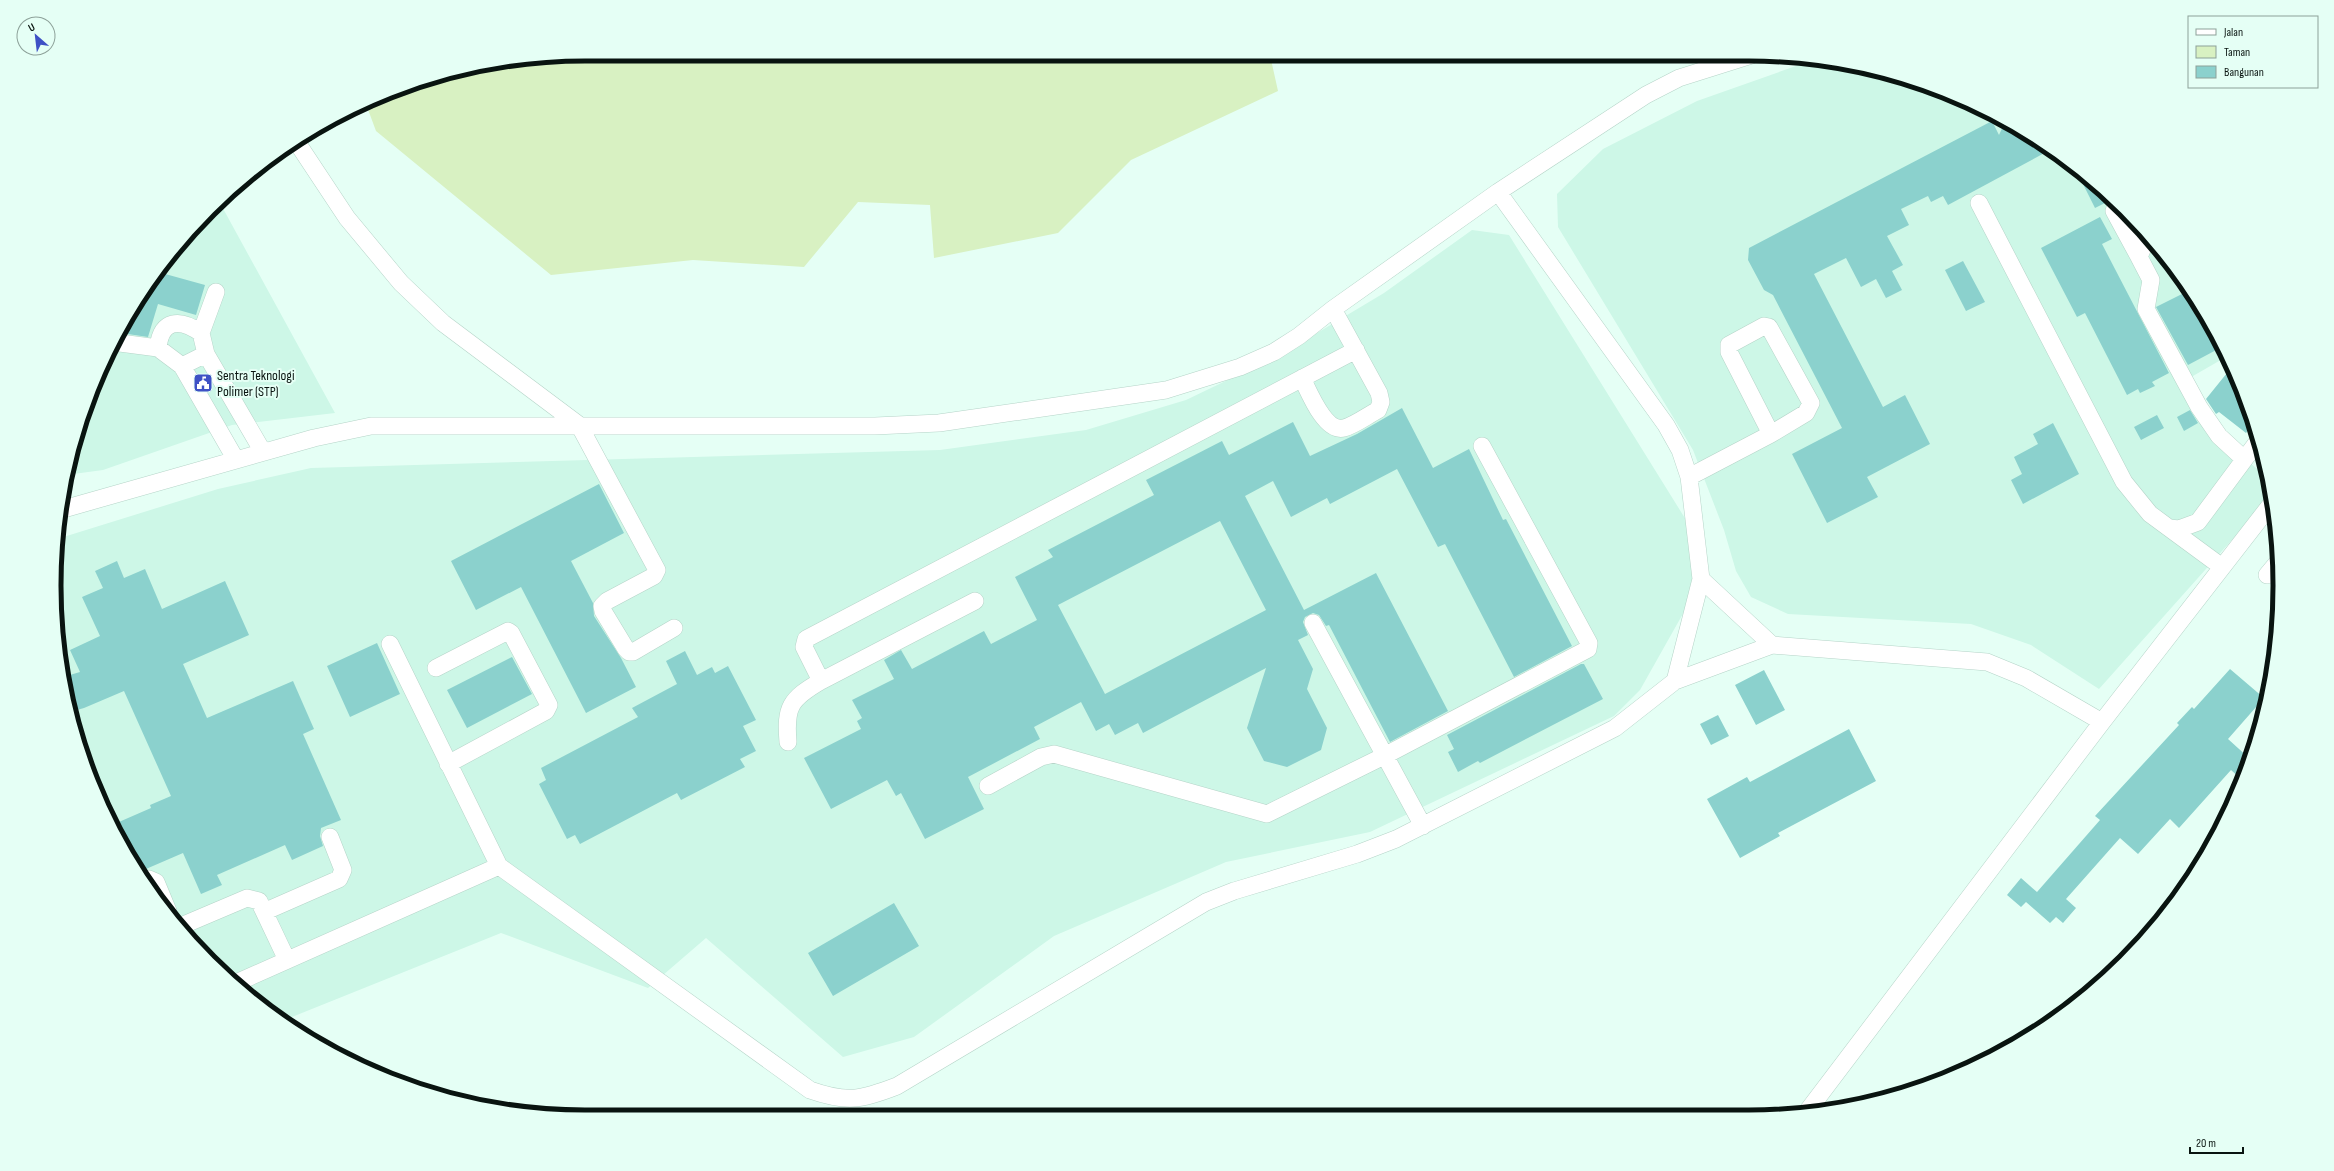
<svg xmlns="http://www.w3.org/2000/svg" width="2334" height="1171" viewBox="0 0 2334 1171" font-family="'Sofia Sans Condensed',sans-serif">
	<rect width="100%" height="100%" fill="#e5fff5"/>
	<path fill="#cdf7e7" d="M1813,60L1886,72L1983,109L2072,164L2148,235L2209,320L2226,357L2186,380L2219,438L2266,476L2271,496L2099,689L2031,645L1971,624L1788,614L1751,597L1736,571L1724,530L1693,450L1558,227L1557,194L1603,149L1697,101Z
		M220,203L335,413L232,425L103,470L66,475L95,382L143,290L186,235Z
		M1472,230L1509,235L1696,536L1698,587L1640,690L1614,716L1370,832L1226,862L1054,936L914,1037L843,1057L706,938L648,988L501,933L282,1021L210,961L144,881L109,820L72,723L59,655L55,551L57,539L218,489L311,468L940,450L1086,430L1186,400L1282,354L1384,293Z"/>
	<path fill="#d8f1c2" d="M586,54L1270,55L1278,91L1131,160L1058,233L934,258L930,205L858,202L804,267L693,260L551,275L376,131L366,104L414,82L482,64Z"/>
	<path fill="#8bd1cd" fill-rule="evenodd" d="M1992,121L1999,135L2005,122L2050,150L1948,205L1943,196L1931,202L1928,196L1901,209L1909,225L1887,236L1903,265L1892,271L1902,290L1886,298L1876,279L1861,287L1846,258L1814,274L1883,407L1905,395L1930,444L1867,477L1878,497L1827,523L1792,454L1842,428L1773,295L1764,290L1748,260L1749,248Z
		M2077,169L2101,191L2111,200L2095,208L2076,170Z
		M2100,217L2112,239L2102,244L2169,373L2152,382L2155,386L2140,393L2138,389L2127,395L2085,313L2077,317L2041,248Z
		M1963,261L1985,302L1966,311L1945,270Z
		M158,272L205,285L196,315L158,304L148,337L121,333L143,290Z
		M2188,291L2197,303L2220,348L2188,365L2156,307Z
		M2231,368L2252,414L2254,423L2246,433L2219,412L2216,414L2206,399Z
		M1402,408L1433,468L1469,449L1503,520L1506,519L1572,646L1514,677L1445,544L1438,547L1397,469L1330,504L1327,498L1291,517L1273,481L1245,496L1304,610L1376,573L1448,711L1390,742L1329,625L1326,626L1319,615L1313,613L1305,617L1303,622L1308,635L1298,640L1313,669L1307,689L1327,728L1321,750L1287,767L1264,761L1247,728L1266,668L1143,733L1138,723L1115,735L1109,724L1096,731L1081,702L1034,727L1040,739L968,777L984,809L925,839L901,793L896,796L887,780L831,809L804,758L861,729L857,721L862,718L852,700L894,679L884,660L901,650L912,669L984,631L991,644L1037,620L1015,577L1053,557L1048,550L1154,495L1146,480L1222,441L1229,455L1293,422L1310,456L1357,434ZM1220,521L1266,610L1105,694L1058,605Z
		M2190,410L2198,423L2184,431L2177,417Z
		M2157,415L2164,428L2141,440L2134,427Z
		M2053,423L2079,474L2023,504L2011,480L2022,474L2014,457L2038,444L2033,434Z
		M599,484L624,533L571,561L593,603L594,616L621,658L636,687L586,713L521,587L476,610L451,561Z
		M117,561L124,578L145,569L162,609L225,581L249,635L183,664L207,718L293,681L314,729L303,734L341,820L321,828L320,836L323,846L292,860L285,845L217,875L222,885L201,894L183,853L139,872L112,825L151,808L150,805L171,796L124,691L84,708L70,712L63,677L80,672L70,650L100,636L82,597L103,588L95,571Z
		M377,643L400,694L350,717L327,666Z
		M685,651L697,675L712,667L715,673L728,666L756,720L743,726L756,751L740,759L745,767L681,800L677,793L580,844L575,835L567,839L539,784L546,780L541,768L638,717L632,708L677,684L666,661Z
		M512,657L532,694L467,728L447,690Z
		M1581,664H1584L1603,699L1480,763L1478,761L1458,772L1448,752L1454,749L1447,735Z
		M2230,669L2264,698L2228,739L2249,758L2241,779L2231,770L2179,828L2170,819L2138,854L2120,838L2066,899L2076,908L2063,923L2056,917L2050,923L2026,902L2021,907L2007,895L2021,878L2037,892L2100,820L2095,816L2179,725L2177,723L2192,707L2194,709Z
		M1764,670L1785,710L1756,725L1735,685Z
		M1718,715L1729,736L1711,745L1700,724Z
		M1849,729L1876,781L1778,833L1780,836L1740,858L1707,799L1747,777L1750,782Z
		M894,903L919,946L833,996L808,953Z"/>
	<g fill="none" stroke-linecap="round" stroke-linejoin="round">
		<g stroke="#b5d4c8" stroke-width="18">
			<path id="minor" d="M296,141L347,218L401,283L443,323L579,425L657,570L654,576L607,601L602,606L603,611L626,649L629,652H633L674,628
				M1498,192L1666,425L1680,450L1689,477L1701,579L1675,681
				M1979,203L2124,482L2150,514L2169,528L2179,529L2198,522L2258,441
				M2114,211L2139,257
				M2148,235L2139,257L2151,280L2146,309L2199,407L2219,436L2244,459
				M120,343L158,348L182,366L206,354L201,333L216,292
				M158,348C161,319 180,318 201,333
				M206,354L263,452
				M182,366L236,460
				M1302,378C1309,392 1325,433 1344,428C1355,425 1368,415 1378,410L1381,402L1379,393L1333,309
				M1689,477L1771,434L1806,413L1811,403L1769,327L1764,326L1729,345V352L1771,434
				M60,510L314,438L371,426H875L939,423L1166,390L1240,367L1274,352L1299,336L1333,309L1498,192L1646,95L1679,78L1752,55
				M2169,528L2222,567
				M2267,575L2277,563
				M1701,579L1772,645
				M1313,623L1423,826
				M390,644L499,866
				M436,668L508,631L511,633L549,705L546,711L448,764
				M821,681L975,601
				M788,742C785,707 790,699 821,681L804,647L806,639L1356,350
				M988,786L1041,757L1054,754L1267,814L1384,756L1588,649L1589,643L1482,446
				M144,881L149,879L156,882L168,911
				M266,911L339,879L343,870L330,837
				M181,926L247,898L259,901L287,960
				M236,983L499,866L810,1090C847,1103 861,1100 897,1086L1206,902L1234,891L1357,854L1396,839L1615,728L1675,681L1772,645L1987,662L2026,678L2102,722
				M1806,1113L2102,722L2272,503"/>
		</g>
		<use href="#minor" stroke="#fff" stroke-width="17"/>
	</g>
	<defs>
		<g id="civic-square" transform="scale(1)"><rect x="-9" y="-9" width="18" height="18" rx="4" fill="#3e51c5" stroke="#e5fff5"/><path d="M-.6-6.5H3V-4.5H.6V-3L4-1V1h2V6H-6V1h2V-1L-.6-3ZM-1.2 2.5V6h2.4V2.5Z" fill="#fff"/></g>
	</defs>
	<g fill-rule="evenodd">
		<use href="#civic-square" x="203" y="383"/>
	</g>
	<g text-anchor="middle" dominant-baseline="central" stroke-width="4" stroke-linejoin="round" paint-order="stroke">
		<g font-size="14" fill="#091410" stroke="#e5fff5" text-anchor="start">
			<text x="217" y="375">Sentra Teknologi<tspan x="217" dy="16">Polimer (STP)</tspan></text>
		</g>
	</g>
	<path d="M0 0H2334V1171H0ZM585 61H1749A524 524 0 0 1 2273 585V586A524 524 0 0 1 1749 1110H585A524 524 0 0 1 61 586V585A524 524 0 0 1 585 61Z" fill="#e5fff5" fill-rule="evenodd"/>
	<path fill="none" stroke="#091410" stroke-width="5" d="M585 61H1749A524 524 0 0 1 2273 585V586A524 524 0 0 1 1749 1110H585A524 524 0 0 1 61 586V585A524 524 0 0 1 585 61Z"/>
	<rect x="2188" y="16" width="130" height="72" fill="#e5fff5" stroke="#8da199"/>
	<rect x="2196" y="29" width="20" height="6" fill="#ffffff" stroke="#8da199"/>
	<text x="2224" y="36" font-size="12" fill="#091410">Jalan</text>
	<rect x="2196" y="46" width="20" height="12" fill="#d8f1c2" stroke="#8da199"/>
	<text x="2224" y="56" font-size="12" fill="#091410">Taman</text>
	<rect x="2196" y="66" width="20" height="12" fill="#8bd1cd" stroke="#8da199"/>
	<text x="2224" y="76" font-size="12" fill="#091410">Bangunan</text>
	<g transform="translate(36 36) rotate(332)"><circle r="19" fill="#e5fff5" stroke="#8da199"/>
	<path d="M0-3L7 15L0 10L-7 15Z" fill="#3e51c5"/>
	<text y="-6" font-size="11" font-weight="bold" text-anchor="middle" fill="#091410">U</text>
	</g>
	<path d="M2190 1147v6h53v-6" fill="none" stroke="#091410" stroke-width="2"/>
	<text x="2196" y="1147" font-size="12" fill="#091410" stroke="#e5fff5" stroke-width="3" paint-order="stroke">20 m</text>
</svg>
